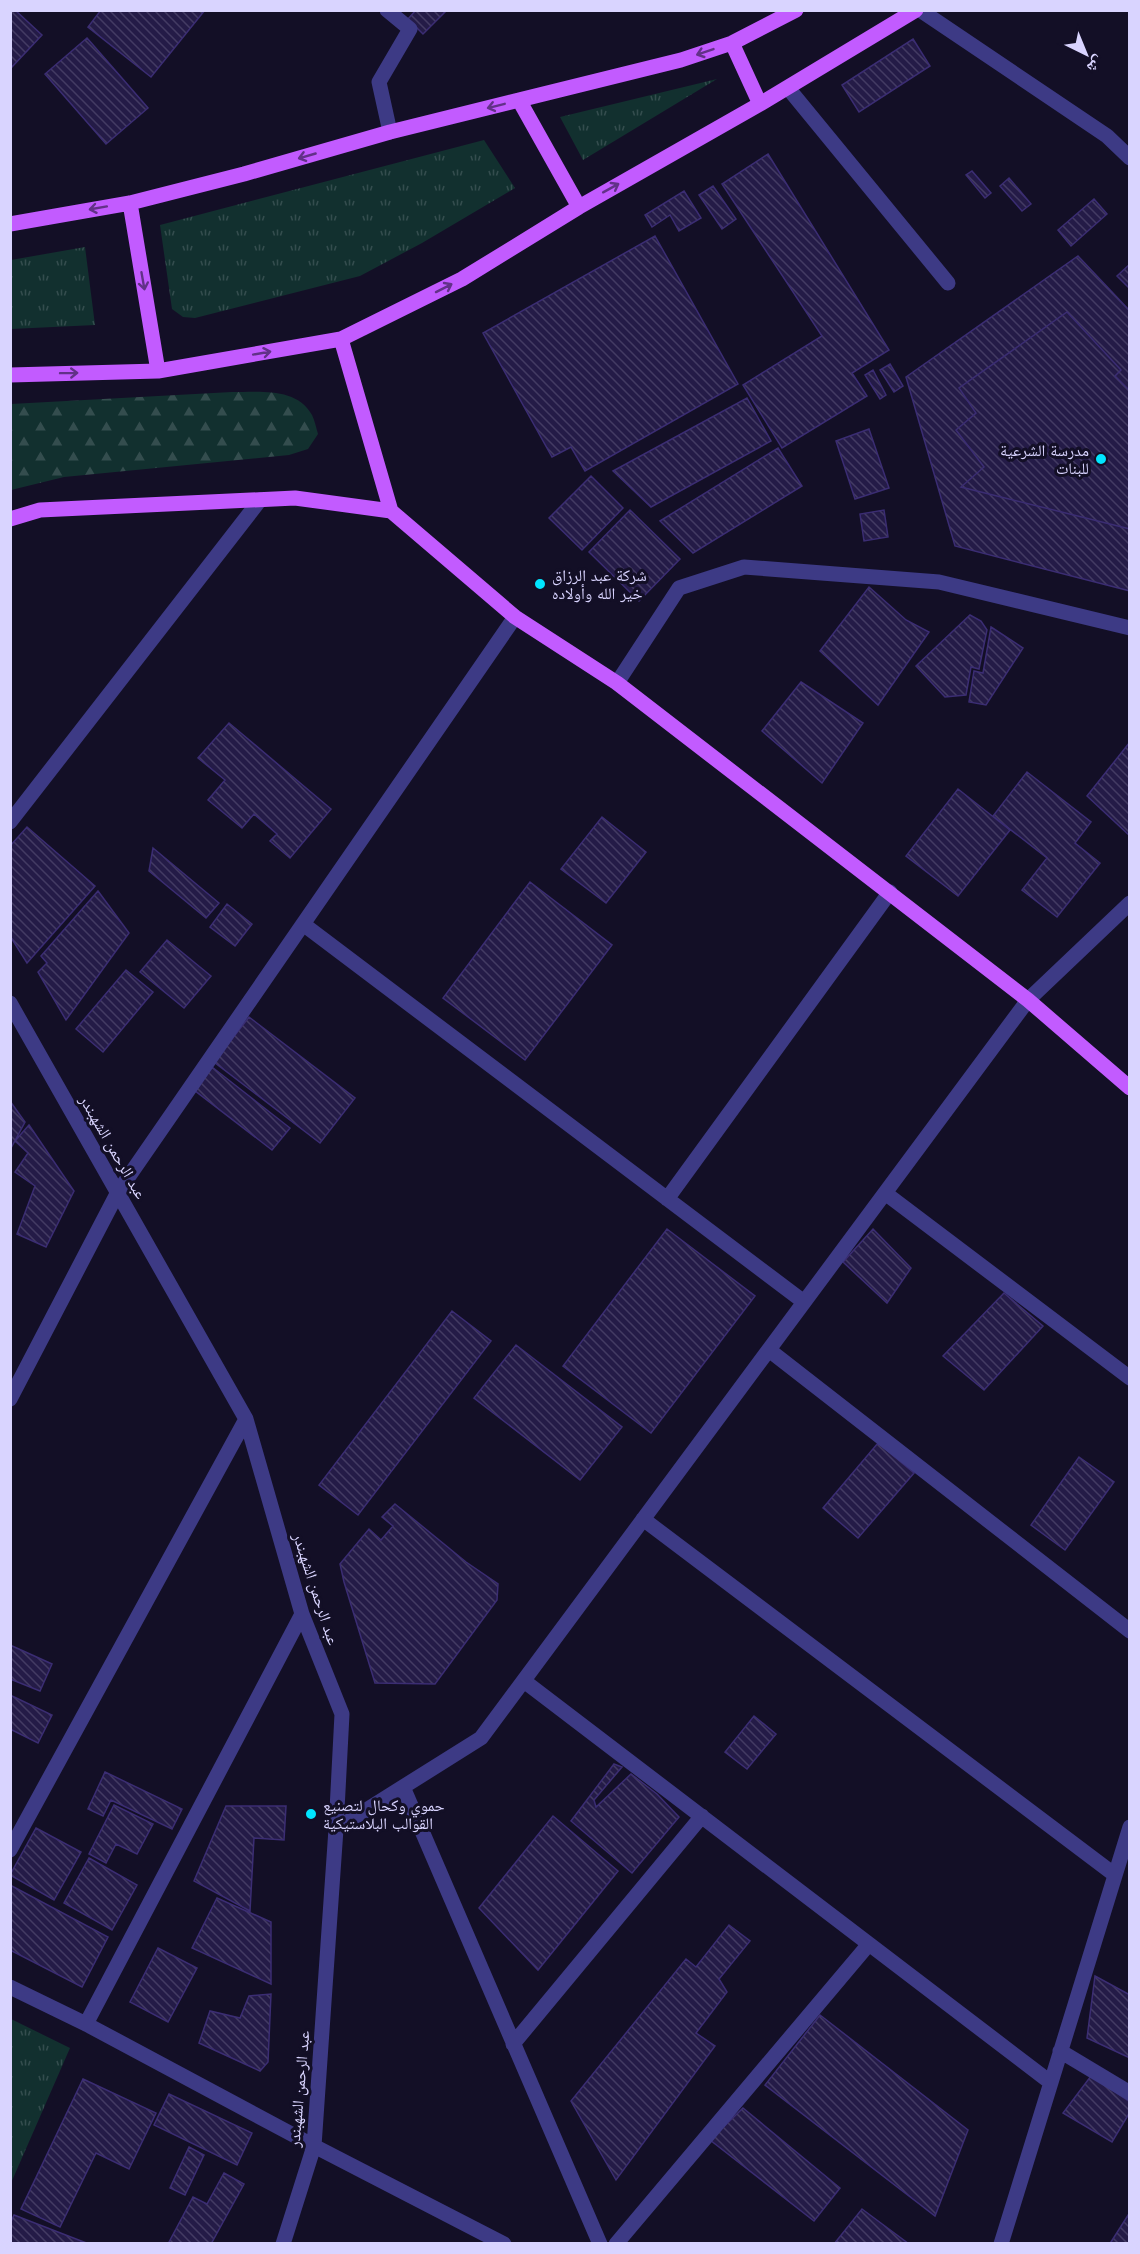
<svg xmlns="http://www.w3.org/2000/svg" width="1140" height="2254" viewBox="0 0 1140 2254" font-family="Jost,'Noto Naskh Arabic',sans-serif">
	<defs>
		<pattern id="grass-tufts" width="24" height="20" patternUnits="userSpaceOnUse" patternTransform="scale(1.5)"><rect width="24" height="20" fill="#12302f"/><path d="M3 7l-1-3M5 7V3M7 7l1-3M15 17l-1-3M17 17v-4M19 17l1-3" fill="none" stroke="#344d4e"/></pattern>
		<pattern id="forest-firs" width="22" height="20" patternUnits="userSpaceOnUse" patternTransform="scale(1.5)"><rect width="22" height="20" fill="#12302f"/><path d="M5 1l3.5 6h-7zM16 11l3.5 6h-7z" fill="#344d4e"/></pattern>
		<pattern id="building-back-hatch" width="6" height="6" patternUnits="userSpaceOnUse" patternTransform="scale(1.5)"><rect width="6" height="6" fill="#241b47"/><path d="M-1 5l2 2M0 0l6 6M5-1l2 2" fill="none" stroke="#433b63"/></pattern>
	</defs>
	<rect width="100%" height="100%" fill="#130f26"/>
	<path fill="url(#grass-tufts)" d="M717,79L583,160L560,117Z
		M484,140L515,188L422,243L360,276L195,318L183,317L172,309L160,225Z
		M85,247L95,325L11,329V260Z
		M11,2019L70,2048L11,2183Z"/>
	<path fill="url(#forest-firs)" d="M232,392C259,392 297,387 312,415C315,421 316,428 318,434L308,449L289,455L64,477L11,490V404Z"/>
	<path fill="url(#building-back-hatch)" stroke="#3b2d73" stroke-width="1.5" d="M10,10H15L42,35L10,69Z
		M101,10H205L151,77L88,27Z
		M416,10H447L423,34L408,19Z
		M87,38L148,108L106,144L45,74Z
		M913,39L930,66L859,112L842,85Z
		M768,154L889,350L852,373L867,396L782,448L743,385L822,336L722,184Z
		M972,171L991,193L985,198L966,175Z
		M1009,178L1031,204L1022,211L1000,186Z
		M713,186L736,219L722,229L699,195Z
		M684,191L701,218L679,231L670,215L652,227L645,215Z
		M1094,199L1107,214L1071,246L1058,230Z
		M655,236L738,384L585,471L571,447L552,457L483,333Z
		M1078,256L1130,311V591L955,546L906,377Z
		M1130,264V289L1117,276Z
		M1067,312L1121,370L1115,376L1130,391V529L961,487L984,467L956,430L976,413L959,388Z
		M890,364L903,386L894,392L880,370Z
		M873,370L886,395L880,399L865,375Z
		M747,398L771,441L651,507L613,471Z
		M869,429L889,488L855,499L836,441Z
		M778,448L802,486L693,553L660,521Z
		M591,476L623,508L582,550L549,518Z
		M630,510L680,559L639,601L589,552Z
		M884,510L888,537L864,541L860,514Z
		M869,587L906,620L929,632L878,705L820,651Z
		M970,615L981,621L987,630L979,669L971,667L966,695L945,697L916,666Z
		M991,627L1023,648L986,705L969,702L974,671L983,673Z
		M801,682L863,723L822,783L762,731Z
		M229,723L331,809L290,858L270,841L277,834L254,814L242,828L208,800L225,780L198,758Z
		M1130,742V836L1087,796Z
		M1027,772L1091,822L1075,843L1100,863L1057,917L1022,890L1047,858L993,816Z
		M958,789L1010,830L958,896L906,856Z
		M602,817L646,852L606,903L561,869Z
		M27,827L95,886L27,963L10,936V846Z
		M153,848L219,903L206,918L149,871Z
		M530,882L612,945L525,1060L443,998Z
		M98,891L129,933L66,1020L38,972L47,963L41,956Z
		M227,904L252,924L235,946L210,927Z
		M167,940L211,976L184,1008L140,972Z
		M126,970L153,992L103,1052L76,1029Z
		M249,1017L355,1098L320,1143L214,1062Z
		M212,1067L290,1128L272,1150L194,1090Z
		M10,1101L25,1122L10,1150Z
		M29,1125L74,1191L46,1247L17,1234L35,1186L15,1172L28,1153L15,1141Z
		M667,1229L755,1296L651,1433L563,1366Z
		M873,1229L911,1268L887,1303L843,1262Z
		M1004,1293L1043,1326L984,1390L943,1356Z
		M452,1311L491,1341L358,1515L319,1485Z
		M516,1345L622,1427L580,1480L474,1398Z
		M878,1443L914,1473L858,1538L823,1508Z
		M1079,1457L1114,1482L1065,1550L1031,1525Z
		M395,1504L466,1562L498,1584L497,1600L435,1684L375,1683L344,1582L340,1564L369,1529L381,1540L393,1526L382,1517Z
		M10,1645L52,1664L40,1691L10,1679Z
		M10,1695L52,1715L38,1743L10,1729Z
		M754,1716L776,1734L747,1769L725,1752Z
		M614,1764L622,1767L594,1800L596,1807L631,1774L657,1794L679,1817L632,1873L571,1821Z
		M105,1772L182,1809L172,1829L111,1800L103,1816L88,1809Z
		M114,1805L153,1824L137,1854L116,1844L106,1863L89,1854Z
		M226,1806H286L284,1840L254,1838L250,1911L194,1881Z
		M553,1816L618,1871L538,1970L479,1908Z
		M36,1828L81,1852L54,1900L10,1875Z
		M89,1858L137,1885L112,1930L64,1903Z
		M10,1885L108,1937L82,1987L10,1950Z
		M217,1898L271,1922V1984L192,1948Z
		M729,1925L750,1941L719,1979L727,1992L696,2033L715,2046L616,2180L571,2101L686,1959L696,1967Z
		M158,1948L197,1968L168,2022L130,2002Z
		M1095,1976L1130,1995V2058L1087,2038Z
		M271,1994L268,2062L260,2071L199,2043L210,2011L240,2018L249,1996Z
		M820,2015L968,2130L935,2216L765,2085Z
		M1091,2076L1130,2102V2112L1112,2142L1063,2113Z
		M83,2079L156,2113L129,2169L96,2153L60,2227L21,2209Z
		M169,2094L252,2133L237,2165L154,2125Z
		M743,2108L840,2188L814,2221L710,2140Z
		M189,2147L204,2155L185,2195L170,2188Z
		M224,2173L244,2184L211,2244H168L193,2197L207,2204Z
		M862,2209L909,2244H834Z
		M1130,2212V2244H1113L1111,2242Z
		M14,2215L89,2244H10V2224Z"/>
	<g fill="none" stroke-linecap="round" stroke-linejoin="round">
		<path stroke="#3d3a85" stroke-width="15" d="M387,10L410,29L379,82L390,132
			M920,10L1107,136L1130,158
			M788,88L948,283
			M617,683L679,588L744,567L939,582L1130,628
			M10,822L260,500
			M303,924L804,1302
			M10,1003L246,1419L302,1614L342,1714L336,1829L314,2146L283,2244
			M885,1193L1130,1378
			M667,1199L890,892
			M769,1350L1130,1631
			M10,1399L118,1192L515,617
			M643,1519L1115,1875
			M524,1681L1050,2082
			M403,1787L600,2244
			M336,1829L481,1738L1028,1000L1130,903
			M10,1850L246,1419
			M10,1987L86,2024L314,2146L504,2244
			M86,2024L302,1614
			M513,2044L702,1816
			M1060,2051L1130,2093
			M616,2244L869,1944
			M1001,2244L1130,1827"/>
		<path stroke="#c25bff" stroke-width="15" d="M732,43L760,104
			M519,100L579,207
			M130,203L158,371
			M10,224L130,203L244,174L390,132L681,60L732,43L796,10
			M341,339L391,511
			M10,375L158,371L341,339L462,279L579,207L760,104L916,10
			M10,519L40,510L295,498L391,511L515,617L617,683L1028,1000L1130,1088"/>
	</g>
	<defs><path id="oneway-shaft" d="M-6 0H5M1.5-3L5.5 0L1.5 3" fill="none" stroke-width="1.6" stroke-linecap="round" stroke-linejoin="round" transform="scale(1.5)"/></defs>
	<g stroke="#623188">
		<use href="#oneway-shaft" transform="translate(705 52) rotate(161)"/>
		<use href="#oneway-shaft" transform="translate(496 106) rotate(166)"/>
		<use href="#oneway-shaft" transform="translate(307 156) rotate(164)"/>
		<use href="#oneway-shaft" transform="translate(611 188) rotate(-29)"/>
		<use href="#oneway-shaft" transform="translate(98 208) rotate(170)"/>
		<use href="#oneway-shaft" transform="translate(143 281) rotate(80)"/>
		<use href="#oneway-shaft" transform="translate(444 288) rotate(-27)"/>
		<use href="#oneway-shaft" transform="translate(262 353) rotate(-10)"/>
		<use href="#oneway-shaft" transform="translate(69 373) rotate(-1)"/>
	</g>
	<g fill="#00e5ff" stroke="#130f26" stroke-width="2">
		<circle cx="1101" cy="459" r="6"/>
		<circle cx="540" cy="584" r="6"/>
		<circle cx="311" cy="1814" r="6"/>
	</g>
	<g text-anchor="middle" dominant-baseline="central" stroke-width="6" stroke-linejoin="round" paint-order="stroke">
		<g font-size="16" fill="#d9d4ff" stroke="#130f26" text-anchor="start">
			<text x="1089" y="450" text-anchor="end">مدرسة الشرعية<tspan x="1089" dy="18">للبنات</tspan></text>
			<text x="552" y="575">شركة عبد الرزاق<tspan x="552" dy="18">خير الله وأولاده</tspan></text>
			<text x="323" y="1805">حموي وكحال لتصنيع<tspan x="323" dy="18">القوالب البلاستيكية</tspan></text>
		</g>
		<g font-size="16" fill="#d9d4ff" stroke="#130f26">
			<text transform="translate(113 1147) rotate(60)">عبد الرحمن الشهبندر</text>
			<text transform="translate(316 1589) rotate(72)">عبد الرحمن الشهبندر</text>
			<text transform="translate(299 2089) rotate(-85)">عبد الرحمن الشهبندر</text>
		</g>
	</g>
	<rect width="1140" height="2254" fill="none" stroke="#d9d4ff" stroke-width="24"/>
	<g transform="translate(1086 54) rotate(137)" stroke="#130f26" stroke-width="4.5" paint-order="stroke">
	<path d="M0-4.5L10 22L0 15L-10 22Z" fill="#d9d4ff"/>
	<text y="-9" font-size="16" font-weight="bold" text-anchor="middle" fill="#d9d4ff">ش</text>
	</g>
</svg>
